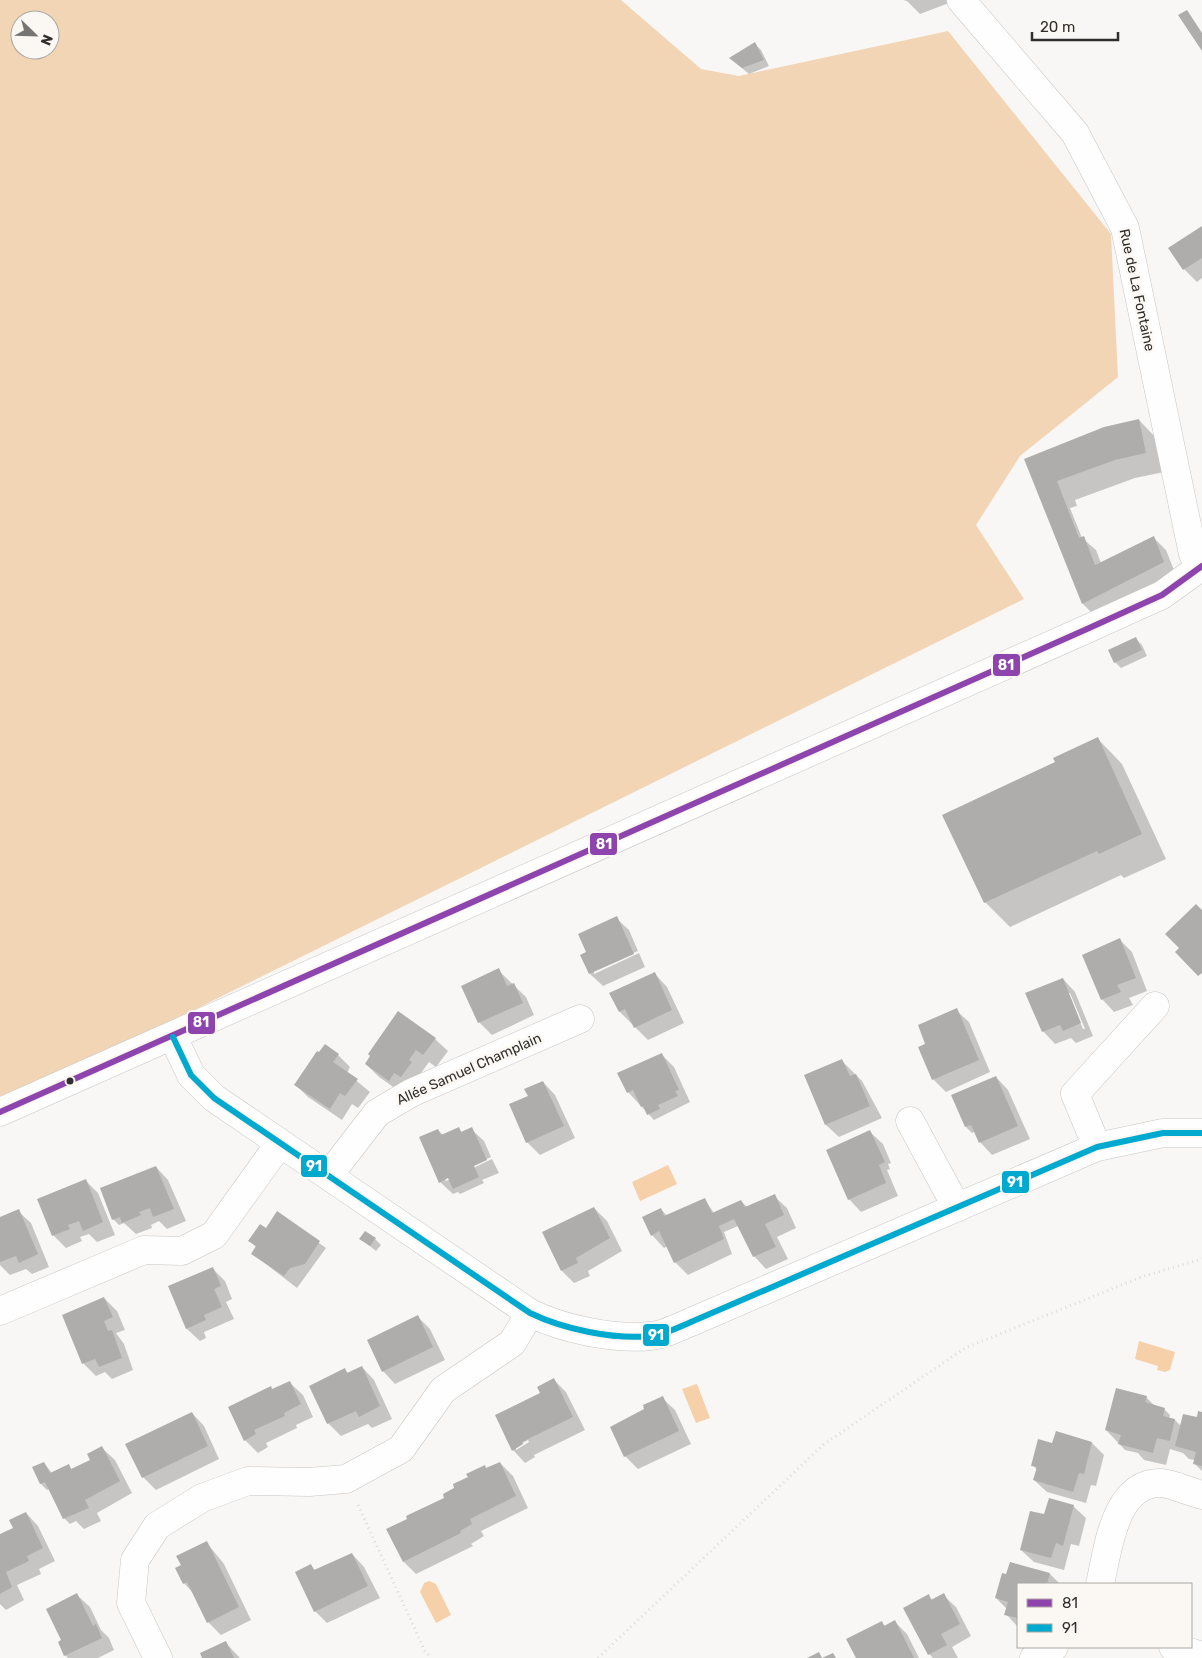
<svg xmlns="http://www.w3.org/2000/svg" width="1202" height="1658" viewBox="0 0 1202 1658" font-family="Rubik,sans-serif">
	<rect width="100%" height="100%" fill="#f9f7f5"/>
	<path fill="#f1d5b5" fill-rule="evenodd" d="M0,0H621L701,69L739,76L948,31L1111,234L1118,377L1020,456L976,525L1024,599L0,1106ZM20,20H50V50H20Z"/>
	<path fill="#f5d0a8" d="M668,1165L677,1184L640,1201L632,1182Z
		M1139,1341L1175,1352L1170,1370L1165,1372L1157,1370L1158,1366L1135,1359Z
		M697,1384L710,1418L696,1423L682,1389Z
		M429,1581L436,1584L451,1615L436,1623L420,1592L424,1583Z"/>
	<path fill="#0003" fill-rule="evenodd" d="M903,0H946L949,3L920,14L907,1Z
		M755,44L761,50L769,66L749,74L737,64Z
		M1202,227V278L1197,282L1184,269Z
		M1139,420L1157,439L1164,472L1135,478L1075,500L1077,506L1070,508L1082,538L1096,550L1101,563L1153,537L1166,550L1176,575L1095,616L1083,604L1026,459Z
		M1136,639L1142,645L1147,656L1121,668L1115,662Z
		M1098,739L1122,764L1166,859L1124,878L1121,875L1010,927L985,902L1057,762Z
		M616,918L629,930L638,951L594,971V974L639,953L645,967L603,986L590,974L582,955L588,952Z
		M1120,940L1132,952L1147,991L1129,998L1133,1005L1114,1012L1102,999Z
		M498,970L526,997L534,1015L492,1035L479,1022Z
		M655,974L667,987L684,1023L648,1040L620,1012L611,994Z
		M1063,979L1075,992L1093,1036L1076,1043L1071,1038L1055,1044L1043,1031ZM1068,993H1070L1085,1029H1083Z
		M956,1010L969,1022L990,1072L946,1092L933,1079L925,1045Z
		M435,1039L448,1051L436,1067L429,1062L421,1073L424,1075L402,1093L379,1077L366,1064Z
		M338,1055L350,1067L347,1073L370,1092L358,1108L352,1104L342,1120L308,1097L296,1085Z
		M662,1055L674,1067L690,1102L654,1120L628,1092Z
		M841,1060L862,1081L882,1118L839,1137L826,1125L806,1076Z
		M996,1077L1008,1090L1030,1139L992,1155L980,1142L975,1131L972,1133L966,1127Z
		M543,1082L555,1095L575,1138L540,1155L527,1142L529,1097Z
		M458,1128L463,1133L471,1129L484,1141L491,1157L445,1179L446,1181L492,1159L499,1173L482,1180L484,1183L460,1194L458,1192L453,1194L440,1182L438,1130L443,1135Z
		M870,1132L883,1144L891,1163L888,1164L890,1169L887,1170L898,1196L861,1212L849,1199Z
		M156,1167L168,1180L186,1221L167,1229L159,1221L151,1225L152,1228L136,1234L124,1223L119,1225L113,1219Z
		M85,1180L98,1193L115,1235L97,1242L89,1234L80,1237L82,1241L66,1248L53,1235Z
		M774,1196L787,1208L796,1228L777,1237L788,1259L766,1269L754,1256L738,1226L724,1232L732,1254L688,1275L675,1262L668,1246L664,1248L652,1235L661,1209L667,1216L705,1200L714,1213L741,1201L747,1207Z
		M594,1208L607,1221L622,1251L588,1271L590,1276L574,1283L562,1271Z
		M18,1211L31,1223L49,1267L32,1274L26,1269L10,1275L0,1265V1219Z
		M277,1213L326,1248L297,1288L253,1254L257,1248L250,1241L266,1230Z
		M361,1239H375L381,1245L376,1251Z
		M212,1268L225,1281L232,1299L226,1302L234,1319L204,1332L206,1338L200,1341L187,1329L170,1286Z
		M104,1298L117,1311L125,1330L116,1333L124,1344L133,1370L112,1379L105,1372L96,1376L83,1363Z
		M418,1317L430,1329L445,1360L395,1384L383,1371Z
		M362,1367L374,1380L392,1419L372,1428L368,1424L341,1436L328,1423L345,1370L349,1374Z
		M554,1380L566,1392L585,1430L534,1455L535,1457L525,1463L513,1450L542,1394ZM528,1440L529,1442L516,1450V1447Z
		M290,1383L303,1395L313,1417L296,1425L297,1428L266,1443L268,1447L258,1453L245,1440L271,1388L273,1390Z
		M1146,1397L1155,1406L1164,1409L1170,1415L1169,1419L1175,1420L1181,1426L1197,1419L1202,1413V1471L1194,1463L1195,1460L1189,1459L1183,1453L1170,1449L1166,1465L1144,1460L1138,1453L1125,1450L1106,1430Z
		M662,1398L675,1410L691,1444L638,1469L625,1456L646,1410Z
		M192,1413L204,1426L219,1459L156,1490L143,1477Z
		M1092,1443L1104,1455L1096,1486L1091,1485L1086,1503L1047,1492L1034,1480L1037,1470L1033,1465L1053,1445Z
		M102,1448L115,1460L132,1493L97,1513L101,1521L84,1529L76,1521L70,1524L64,1518L49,1489L47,1490L41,1484L33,1468L44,1463L52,1473L68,1466L72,1470L92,1460Z
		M500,1463L513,1476L528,1508L481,1531L484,1536L471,1544L473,1546L416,1574L404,1562L446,1498L485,1467L487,1469Z
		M1073,1506L1086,1518L1079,1546L1071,1544L1064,1570L1034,1562L1021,1550L1045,1516Z
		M26,1513L38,1526L55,1561L39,1569L41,1574L17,1585L24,1600L6,1610L0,1604V1536L15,1528Z
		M207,1543L224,1564L251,1620L221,1635L208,1622L193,1593L184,1583L183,1565Z
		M352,1554L364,1567L380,1598L327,1623L315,1611L311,1566L316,1571Z
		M1003,1574H1050L1060,1584H1018V1627L1006,1614L1007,1609L996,1598Z
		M77,1595L90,1607L101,1630L109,1638L114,1650L98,1658H68L65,1655Z
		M943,1595L956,1607L971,1636L952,1647L958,1658H933L929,1654L928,1596L933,1600Z
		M881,1622L885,1626L895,1622L907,1634L919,1658H857Z
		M226,1643L240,1658H203Z"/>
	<path fill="#afadac" d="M1187,10L1202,33V51L1178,15Z
		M755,42L764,60L742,68L729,58Z
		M1202,226V258L1183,270L1168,248Z
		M1139,419L1146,453L1115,460L1057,481L1079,538L1084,536L1095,565L1154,536L1164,562L1082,604L1024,459L1104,427Z
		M1136,637L1142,650L1114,663L1108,650Z
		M1098,737L1142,834L1099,854L1097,851L984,903L942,815L1055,762L1053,758Z
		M1196,904L1202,910V973L1198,976L1175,952L1179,948L1165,934Z
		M617,916L634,954L589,974L580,955L586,952L578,934Z
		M1120,938L1136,978L1117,985L1121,992L1101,1000L1082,955Z
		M499,968L507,986L514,983L523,1003L478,1023L461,986Z
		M655,972L672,1010L634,1028L625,1009L619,1012L609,993Z
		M1063,978L1081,1023L1063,1031L1060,1025L1042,1032L1025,993Z
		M957,1008L979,1060L932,1080L918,1047L925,1044L918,1025Z
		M398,1011L436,1038L423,1055L416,1050L409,1060L412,1062L401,1077L394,1073L389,1081L365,1064L370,1056L368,1054Z
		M325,1044L339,1054L333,1062L358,1079L345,1096L340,1093L330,1109L294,1085L317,1051L319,1052Z
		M662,1053L679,1090L675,1091L678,1096L658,1105L660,1109L647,1115L643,1106L641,1107L633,1090L627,1093L617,1073Z
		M842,1059L850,1076L856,1074L870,1106L825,1125L804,1075Z
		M996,1076L1018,1126L979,1143L971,1125L965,1127L951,1095Z
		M543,1081L564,1126L526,1143L509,1104L528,1096L524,1089Z
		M459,1127L461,1132L472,1127L487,1160L474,1166L479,1177L453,1189L448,1178L439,1183L419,1137L438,1129L441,1135Z
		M870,1130L885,1162L879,1165L886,1183L848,1200L826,1150Z
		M156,1166L174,1209L153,1217L150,1208L139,1212L141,1215L122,1223L120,1217L112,1220L100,1188Z
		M86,1179L103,1222L83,1231L79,1221L68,1225L70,1229L52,1236L37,1199Z
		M775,1194L784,1215L765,1224L776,1247L753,1257L734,1219L719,1226L724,1239L674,1263L659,1231L651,1236L642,1217L661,1208L664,1216L705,1198L712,1213L741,1200L745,1207Z
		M594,1207L610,1238L576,1258L578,1263L561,1271L542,1232Z
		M19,1209L38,1254L19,1263L16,1256L0,1262V1217Z
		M277,1211L320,1241L305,1264L290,1268L284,1276L251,1254L256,1246L248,1241L260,1224L266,1228Z
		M365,1231L376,1238L370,1246L359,1239Z
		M213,1267L221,1286L214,1289L222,1307L204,1315L206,1320L186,1329L168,1286Z
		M104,1297L113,1317L104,1321L108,1331L112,1330L122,1358L99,1367L95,1359L82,1364L62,1315Z
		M418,1315L433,1347L382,1372L367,1340Z
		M362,1366L380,1406L359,1417L356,1411L327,1424L309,1386L345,1368L347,1373Z
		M554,1378L573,1417L522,1442L523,1444L512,1451L495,1415L540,1393L537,1387Z
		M290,1381L301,1404L284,1413L285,1416L254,1430L256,1434L244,1441L228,1407L271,1386L272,1389Z
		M1116,1388L1147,1396L1145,1402L1165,1408L1163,1416L1175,1419L1170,1441L1157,1438L1153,1453L1118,1444L1121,1435L1105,1430Z
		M663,1396L679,1431L624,1457L610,1427L644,1409L643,1405Z
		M1198,1411L1202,1412V1466L1193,1464L1196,1452L1175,1446L1183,1414L1197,1417Z
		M192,1412L208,1446L142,1478L125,1444Z
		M1056,1431L1092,1442L1084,1474L1079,1473L1073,1492L1033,1480L1037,1467L1031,1466L1038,1439L1052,1443Z
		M102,1446L120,1481L85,1500L89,1508L63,1519L45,1482L40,1484L32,1467L44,1462L50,1473L69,1464L71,1469L90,1460L87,1454Z
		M500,1462L516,1496L470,1519L472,1524L460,1531L461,1533L403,1562L386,1529L407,1519L406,1516L444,1498L443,1494L454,1488L453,1484L468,1477L466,1474L485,1465L486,1468Z
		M1049,1498L1074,1505L1063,1546L1056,1543L1051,1558L1020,1550L1030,1511L1044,1514Z
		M26,1512L43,1548L27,1556L29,1561L6,1572L12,1587L0,1594V1534L13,1528L9,1520Z
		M207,1541L239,1607L207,1623L187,1582L183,1584L175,1568L181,1565L176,1556Z
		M352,1553L368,1586L314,1612L295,1572L311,1564L314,1570Z
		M1010,1562L1050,1573L1047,1584H1018V1618L1004,1615L1008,1602L995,1598L1002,1573L1006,1574Z
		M77,1593L93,1626L96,1624L102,1638L64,1656L58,1642L61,1640L46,1609Z
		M944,1593L960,1624L941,1634L947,1645L928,1655L903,1608L929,1594L931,1600Z
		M895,1620L914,1658H856L846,1639L882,1621L884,1626Z
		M226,1641L234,1658H202L200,1653Z
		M819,1652L822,1658H807Z
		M833,1653L836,1658H822Z"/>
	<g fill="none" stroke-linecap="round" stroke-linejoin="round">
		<g stroke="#c7c6c4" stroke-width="29">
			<path id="minor" d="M961,0L1075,133L1125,228L1193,554L1202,569
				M173,1037L191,1075L214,1098L530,1313C563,1329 614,1340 651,1336C664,1335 679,1327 691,1322L1097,1147L1163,1133H1202
				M0,1112L1087,629L1162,595L1202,566
				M910,1121L957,1208
				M1097,1147L1075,1094L1155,1006
				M329,1175L377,1113L411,1093L580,1019
				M0,1311L144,1250L182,1251L214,1235L280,1143
				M1100,1584C1108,1550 1114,1482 1161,1483C1173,1484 1190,1492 1202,1495
				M1173,1647L1199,1655
				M158,1658L131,1603L135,1560L157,1526L202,1498L248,1481L309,1482L346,1479L401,1449L443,1390L512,1343L530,1313
				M1034,1658L1054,1647"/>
		</g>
		<path stroke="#dbdbdb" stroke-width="3" stroke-dasharray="1 4" stroke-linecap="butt" d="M358,1505L425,1651L431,1658
			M598,1658L823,1445L965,1348L1144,1276L1202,1259"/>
		<use href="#minor" stroke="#fefefe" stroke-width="28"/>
		<g stroke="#fbf7f3" stroke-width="10">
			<path id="bus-1" d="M0,1112L1087,629L1162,595L1202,566"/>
		</g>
		<g stroke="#fbf7f3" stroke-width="10">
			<path id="bus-2" d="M173,1037L191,1075L214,1098L530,1313C563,1329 614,1340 651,1336C664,1335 679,1327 691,1322L1097,1147L1163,1133H1202"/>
		</g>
		<use href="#bus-1" stroke="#8e44ad" stroke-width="6"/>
		<use href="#bus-2" stroke="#00a9ce" stroke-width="6"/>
	</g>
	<circle fill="#302f2d" stroke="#fbf7f3" stroke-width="2" cx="70" cy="1081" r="4.5"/>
	<g text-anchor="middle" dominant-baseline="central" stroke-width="5" stroke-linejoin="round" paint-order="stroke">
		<g font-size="14" fill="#302f2d" stroke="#fbf7f3">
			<text transform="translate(1137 290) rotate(78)">Rue de La Fontaine</text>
			<text transform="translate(469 1069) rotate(-24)">Allée Samuel Champlain</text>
		</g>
	</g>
	<g stroke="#fbf7f3" stroke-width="2">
		<rect x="992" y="653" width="29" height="24" rx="5" fill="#8e44ad"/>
		<rect x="589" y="832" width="29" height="24" rx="5" fill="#8e44ad"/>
		<rect x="187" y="1011" width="29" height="24" rx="5" fill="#8e44ad"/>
		<rect x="300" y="1154" width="28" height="24" rx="5" fill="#00a9ce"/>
		<rect x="1001" y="1170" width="29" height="24" rx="5" fill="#00a9ce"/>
		<rect x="642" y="1323" width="28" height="24" rx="5" fill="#00a9ce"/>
	</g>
	<g font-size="14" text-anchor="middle" font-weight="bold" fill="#fff">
		<text x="1006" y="670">81</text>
		<text x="604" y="849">81</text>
		<text x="201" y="1027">81</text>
		<text x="314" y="1171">91</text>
		<text x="1015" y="1187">91</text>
		<text x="656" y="1340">91</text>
	</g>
	<rect x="1017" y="1583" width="175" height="65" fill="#fbf7f3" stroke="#aaa7a4"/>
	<rect x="1027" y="1599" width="25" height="8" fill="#8e44ad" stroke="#aaa7a4"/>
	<text x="1062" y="1608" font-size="15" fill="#302f2d">81</text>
	<rect x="1027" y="1624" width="25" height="8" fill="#00a9ce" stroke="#aaa7a4"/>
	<text x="1062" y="1633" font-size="15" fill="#302f2d">91</text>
	<g transform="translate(35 35) rotate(113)"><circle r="24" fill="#fbf7f3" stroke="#aaa7a4"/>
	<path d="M0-4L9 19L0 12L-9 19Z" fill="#767573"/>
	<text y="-8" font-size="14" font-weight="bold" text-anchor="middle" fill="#302f2d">N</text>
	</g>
	<path d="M1032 32v8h86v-8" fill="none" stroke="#302f2d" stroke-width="2.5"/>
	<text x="1040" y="32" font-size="15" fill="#302f2d" stroke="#fbf7f3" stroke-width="4" paint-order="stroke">20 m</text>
</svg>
